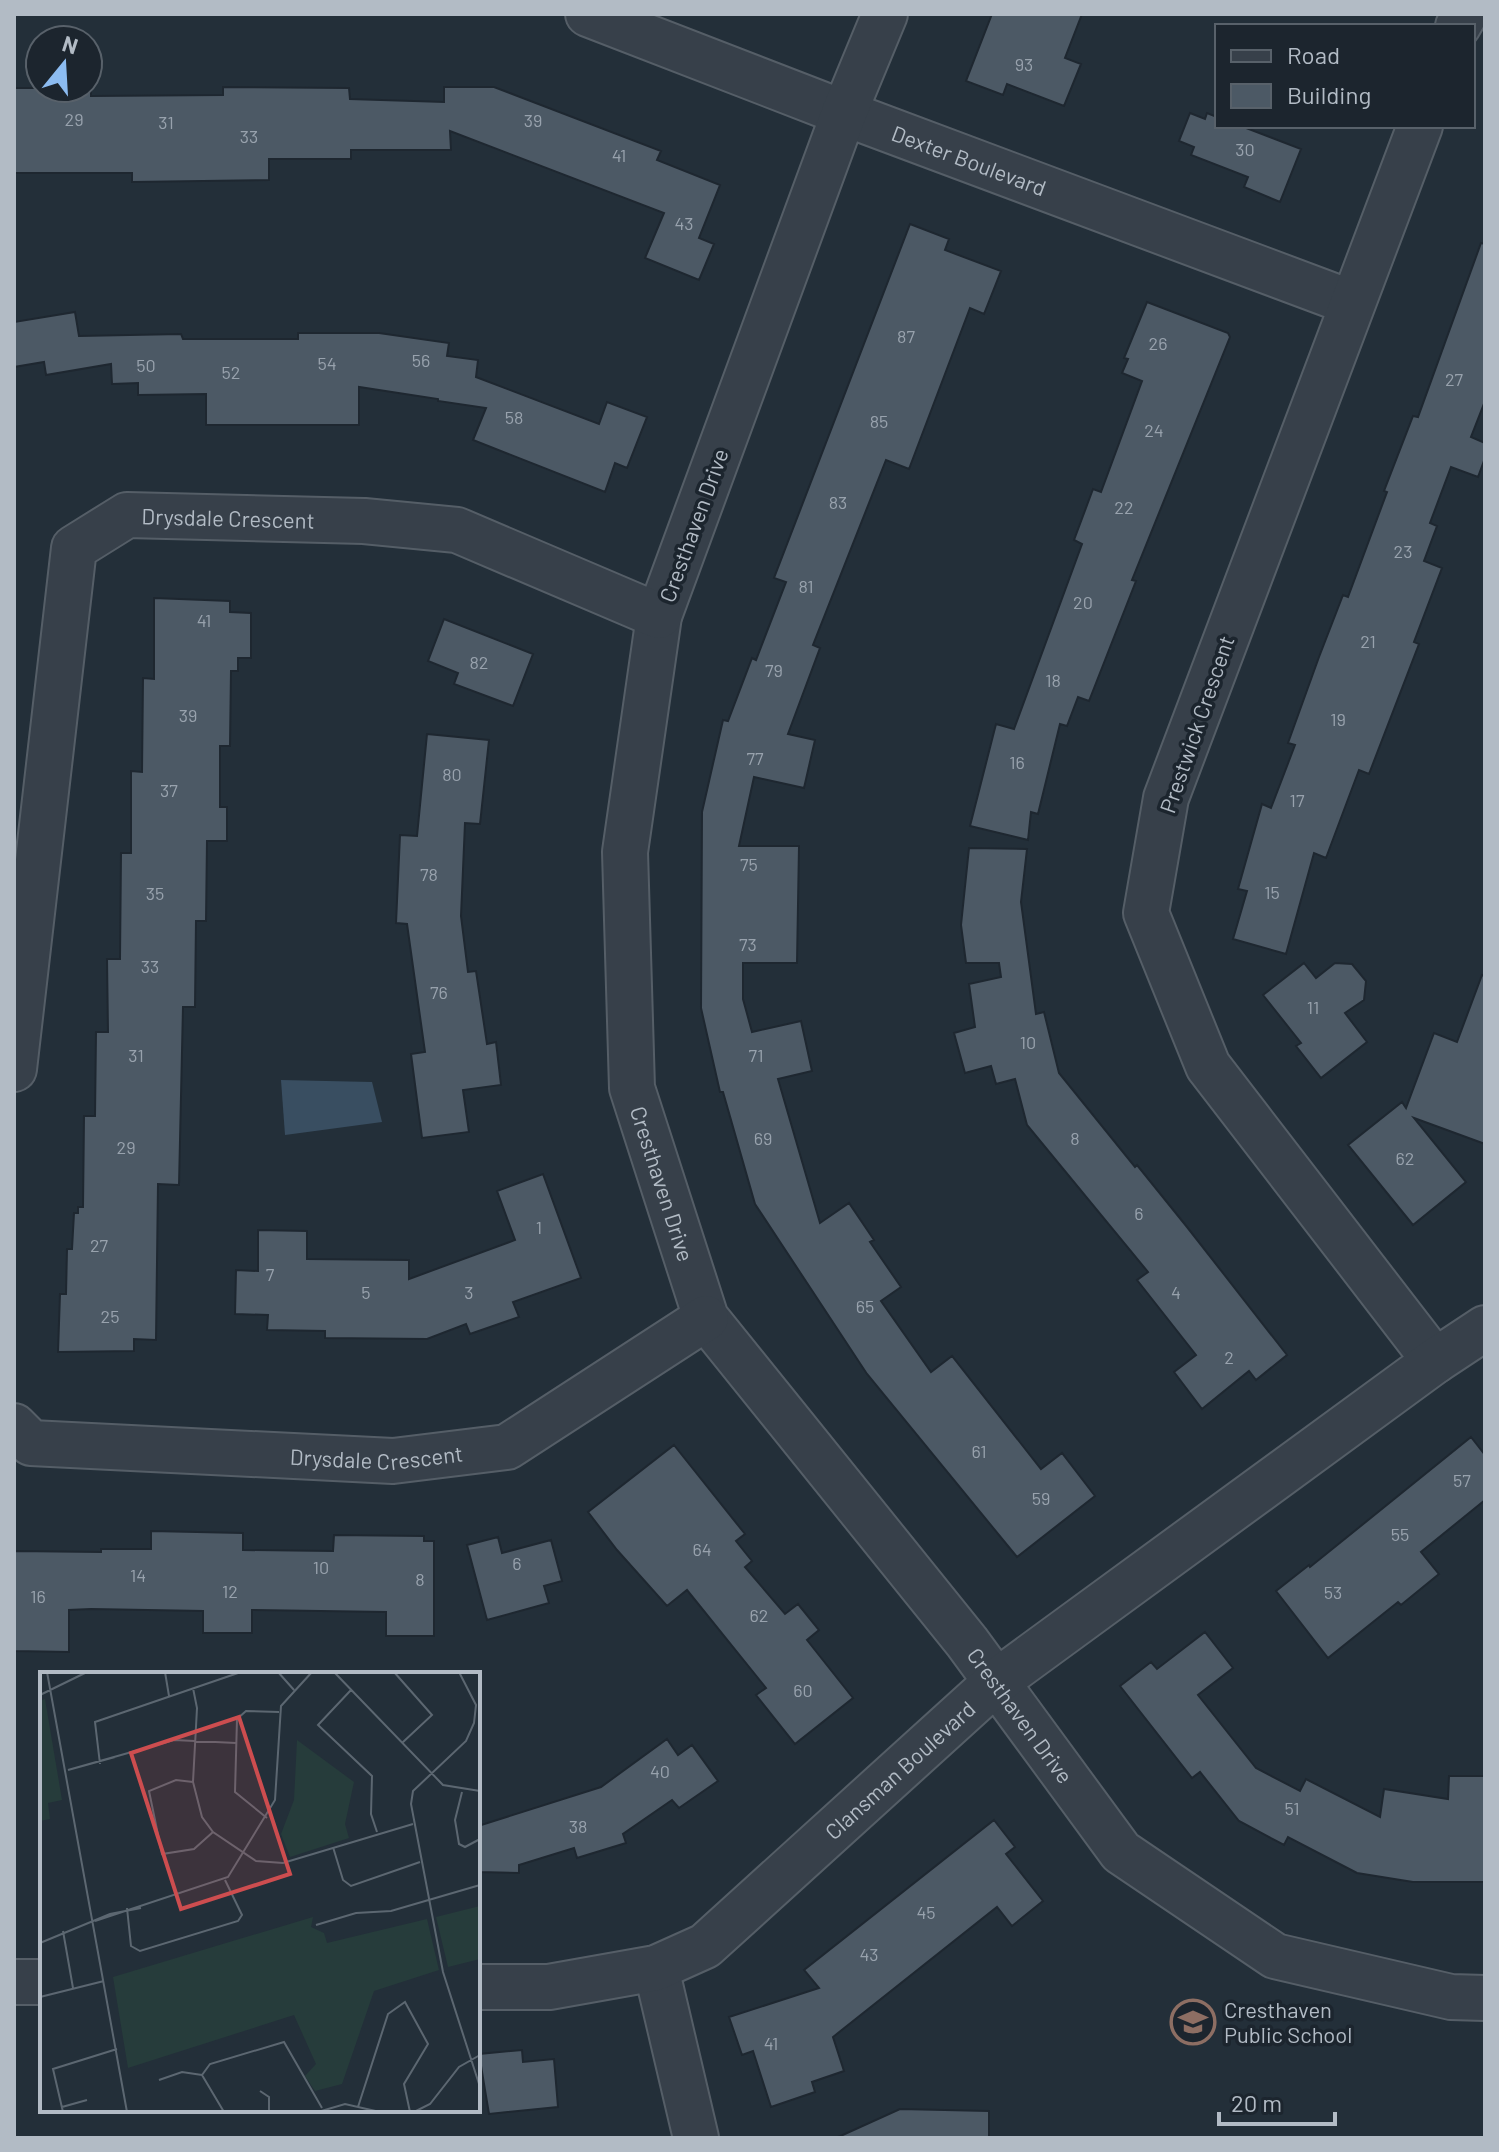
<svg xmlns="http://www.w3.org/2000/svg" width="1499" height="2152" viewBox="0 0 1499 2152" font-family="Barlow,sans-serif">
	<rect width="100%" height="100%" fill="#232f39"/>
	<path fill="#394e61" d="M281,1080L372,1082L382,1122L285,1135Z"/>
	<path fill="#4c5965" stroke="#1e2730" stroke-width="2" d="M992,14H1082L1065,58L1081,64L1064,106L1007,84L1003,95L966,81Z
		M223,87L349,88L350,99L444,102V87H494L661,151L657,160L720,185L699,238L714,244L699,280L645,258L664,213L450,131L451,150H351V159H269V180L132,182V173H14V88H91V96L223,95Z
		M1190,113L1205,119L1207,113L1217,117V126H1241L1301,149L1280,202L1244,187L1248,177L1191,155L1194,147L1179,141Z
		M910,224L949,239L945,250L1001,271L984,314L970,308L909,469L886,460L813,645L820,648L788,734L815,740L804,788L754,777L739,846H799L797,963H743V999L752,1032L801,1021L812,1071L778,1079L820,1223L849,1203L874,1240L870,1242L901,1287L881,1301L931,1372L952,1356L1041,1469L1062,1453L1095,1496L1017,1557L867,1374L755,1204L723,1092H720L701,1008L702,812L723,720L728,721L752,658L756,660L786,582L774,578Z
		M1481,243L1485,244V401L1471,437L1485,443V458L1478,477L1451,467L1430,523L1437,526L1424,561L1442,568L1414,642L1419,644L1369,774L1359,770L1326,858L1314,853L1286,954L1233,939L1247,891L1238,889L1262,804L1271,808L1295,745L1288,743L1319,657L1343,595L1348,597L1387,492L1384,491L1413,416L1418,417Z
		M1147,302L1228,333L1230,337L1132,580L1136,581L1089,701L1078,697L1067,726L1060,724L1038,814L1031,812L1028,840L970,826L996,724L1014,729L1082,544L1074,540L1093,489L1101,492L1142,381L1122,373L1128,359L1124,358Z
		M75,312L79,336L181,334L183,339H298V333H379L449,343L447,356L478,360L476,377L599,424L607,402L647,417L627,468L615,463L605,492L473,440L486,408L438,401V399L359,387V425H206V394L138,395V383L112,384L111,364L46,375L44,362L14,367V322Z
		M154,598L230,601V612L251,613V658H238V671H231L230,746H220V807H227V841H207L206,921H196L195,1007H183L179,1185L158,1184L156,1340L134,1339V1351L58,1352L60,1294H66L67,1249H72L74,1213H78V1207H83L84,1116H95L96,1032H108L107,959H120L121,853H131V771L142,772L143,678L154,679Z
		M444,619L533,654L513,706L454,684L458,673L428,661Z
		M427,734L489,740L480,824L465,823L461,916L468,972L476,971L487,1044L496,1042L501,1085L463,1090L469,1132L422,1138L411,1054L425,1052L407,924L396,923L400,835L417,836Z
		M969,848L1027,849L1021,902L1036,1014L1044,1012L1059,1073L1135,1167L1137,1165L1187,1227L1287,1355L1256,1380L1249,1371L1202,1409L1174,1372L1196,1355L1137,1280L1148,1272L1027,1125L1015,1079L996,1084L991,1066L965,1073L954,1033L975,1027L969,984L1001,977L999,963H966L961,925Z
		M1304,963L1316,978L1335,963L1352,964L1366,981L1364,1000L1345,1013L1367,1042L1321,1078L1296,1046L1301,1043L1263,995Z
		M1482,975L1485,976V1144L1414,1118L1466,1182L1413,1225L1348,1145L1402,1102L1406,1108L1434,1033L1457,1042Z
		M543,1174L581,1278L513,1302L519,1317L470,1334L466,1324L427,1339L325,1338V1331L267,1330L268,1315L235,1314L236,1270L258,1271V1230L307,1231V1259L409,1260V1279L515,1240L497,1191Z
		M1471,1437L1485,1455V1500L1421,1552L1439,1574L1401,1605L1398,1602L1328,1658L1276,1591L1309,1565L1310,1567Z
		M674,1445L745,1534L736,1541L752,1561L745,1567L785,1614L798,1604L819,1630L807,1640L853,1698L795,1744L756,1695L766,1688L687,1590L667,1606L617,1550L588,1512Z
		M151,1531L243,1533V1550L333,1551L334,1535L424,1536V1541H434V1636H386V1612L252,1610V1633H203V1611L91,1609L69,1610V1652L14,1651V1551L101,1552V1549H151Z
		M498,1537L502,1553L551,1540L562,1581L544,1586L549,1603L487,1620L467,1545Z
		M1205,1632L1233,1668L1198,1695L1256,1768L1300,1791L1306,1779L1380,1817L1384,1789L1448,1799L1449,1776H1485V1882H1413L1357,1873L1288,1837L1284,1845L1239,1821L1200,1772L1192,1778L1120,1686L1151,1662L1157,1669Z
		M667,1739L678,1755L692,1745L718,1781L679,1808L672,1800L623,1834L626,1843L577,1858L574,1848L519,1865V1873L478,1872V1826L601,1787Z
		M994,1820L1015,1847L1006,1854L1043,1901L1012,1926L997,1907L833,2037L844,2071L812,2082L815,2092L771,2107L753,2051L742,2055L729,2017L819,1988L804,1970Z
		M522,2050L523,2062L554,2059L558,2107L489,2114L479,2054Z
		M900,2109L989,2111V2138H836Z"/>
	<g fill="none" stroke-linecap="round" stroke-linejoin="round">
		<g stroke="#555e67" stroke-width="48">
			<g id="minor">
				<path id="s1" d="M588,14L844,113L1352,303"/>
				<path id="s2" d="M885,14L844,113L659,616L625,852L632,1088L706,1318L967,1642L1121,1852L1275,1956L1451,1997L1485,1998"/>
				<path d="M1458,26L1465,14"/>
				<path d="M1420,126L1166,798L1146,913L1208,1066L1435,1361"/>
				<path id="s3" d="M14,1069L74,548L127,515L364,521L457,530L659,616"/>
				<path id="s4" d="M14,1426L31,1443L393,1461L507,1447L706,1318"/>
				<path d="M656,1968L696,2138"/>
				<path d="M14,1982H42"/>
				<path id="s5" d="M478,1987H549L656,1968L705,1946L996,1682L1435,1361L1485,1328"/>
			</g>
		</g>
		<use href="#minor" stroke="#37404a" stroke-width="44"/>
	</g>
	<defs>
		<g id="school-ring" transform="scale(2.3)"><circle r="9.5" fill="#1c252e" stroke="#8d6e63" stroke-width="1.5"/><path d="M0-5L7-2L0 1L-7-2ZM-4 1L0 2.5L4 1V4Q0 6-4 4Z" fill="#8d6e63"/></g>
	</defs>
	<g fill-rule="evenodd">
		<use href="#school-ring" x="1193" y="2022"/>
	</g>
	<g text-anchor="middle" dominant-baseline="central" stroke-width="7" stroke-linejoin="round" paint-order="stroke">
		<g font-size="18" fill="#98a2ad">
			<text x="1024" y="64">93</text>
			<text x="74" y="119">29</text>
			<text x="533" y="120">39</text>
			<text x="166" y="122">31</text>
			<text x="249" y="136">33</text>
			<text x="1245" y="149">30</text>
			<text x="619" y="155">41</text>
			<text x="684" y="223">43</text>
			<text x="906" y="336">87</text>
			<text x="1158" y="343">26</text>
			<text x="421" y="360">56</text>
			<text x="327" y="363">54</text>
			<text x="146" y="365">50</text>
			<text x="231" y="372">52</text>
			<text x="1454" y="379">27</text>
			<text x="514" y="417">58</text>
			<text x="879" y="421">85</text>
			<text x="1154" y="430">24</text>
			<text x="838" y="502">83</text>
			<text x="1124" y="507">22</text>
			<text x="1403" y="551">23</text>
			<text x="806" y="586">81</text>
			<text x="1083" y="602">20</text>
			<text x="204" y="620">41</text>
			<text x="1368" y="641">21</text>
			<text x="479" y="662">82</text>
			<text x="774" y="670">79</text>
			<text x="1053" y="680">18</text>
			<text x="188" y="715">39</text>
			<text x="1338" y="719">19</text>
			<text x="755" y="758">77</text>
			<text x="1017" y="762">16</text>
			<text x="452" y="774">80</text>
			<text x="169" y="790">37</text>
			<text x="1297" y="800">17</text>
			<text x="749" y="864">75</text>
			<text x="429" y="874">78</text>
			<text x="1272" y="892">15</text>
			<text x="155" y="893">35</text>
			<text x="748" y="944">73</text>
			<text x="150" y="966">33</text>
			<text x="439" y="992">76</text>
			<text x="1313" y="1007">11</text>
			<text x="1028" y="1042">10</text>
			<text x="136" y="1055">31</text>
			<text x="756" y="1055">71</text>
			<text x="763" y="1138">69</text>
			<text x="1075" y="1138">8</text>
			<text x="126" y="1147">29</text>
			<text x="1405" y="1158">62</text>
			<text x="1139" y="1213">6</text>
			<text x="539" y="1227">1</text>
			<text x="99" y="1245">27</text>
			<text x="270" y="1274">7</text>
			<text x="366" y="1292">5</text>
			<text x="469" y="1292">3</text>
			<text x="1176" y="1292">4</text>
			<text x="865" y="1306">65</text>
			<text x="110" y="1316">25</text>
			<text x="1229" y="1357">2</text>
			<text x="979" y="1451">61</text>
			<text x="1462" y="1480">57</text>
			<text x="1041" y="1498">59</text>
			<text x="1400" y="1534">55</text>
			<text x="702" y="1549">64</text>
			<text x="517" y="1563">6</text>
			<text x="321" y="1567">10</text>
			<text x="138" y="1575">14</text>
			<text x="420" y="1579">8</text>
			<text x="230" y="1591">12</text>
			<text x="1333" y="1592">53</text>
			<text x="38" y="1596">16</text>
			<text x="759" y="1615">62</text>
			<text x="803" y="1690">60</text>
			<text x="660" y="1771">40</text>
			<text x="1292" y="1808">51</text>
			<text x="578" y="1826">38</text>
			<text x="926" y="1912">45</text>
			<text x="869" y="1954">43</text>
			<text x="771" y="2043">41</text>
		</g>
		<g font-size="22" fill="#b2bbc5" stroke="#1c252e">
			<text stroke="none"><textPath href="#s1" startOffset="408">Dexter Boulevard</textPath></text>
			<text stroke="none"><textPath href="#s3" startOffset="688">Drysdale Crescent</textPath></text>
			<text transform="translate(693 525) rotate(-70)">Cresthaven Drive</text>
			<text transform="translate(1196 724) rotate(-71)">Prestwick Crescent</text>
			<text stroke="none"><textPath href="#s2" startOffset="1218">Cresthaven Drive</textPath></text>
			<text stroke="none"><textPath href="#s4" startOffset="370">Drysdale Crescent</textPath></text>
			<text stroke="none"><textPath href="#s2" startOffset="1866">Cresthaven Drive</textPath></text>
			<text stroke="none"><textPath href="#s5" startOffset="496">Clansman Boulevard</textPath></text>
		</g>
		<g font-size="22" fill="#b2bbc5" stroke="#1c252e" text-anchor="start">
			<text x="1224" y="2009">Cresthaven<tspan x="1224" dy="25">Public School</tspan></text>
		</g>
	</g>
	<g transform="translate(40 1672)">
		<rect width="440" height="440" fill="#232f39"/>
		<path d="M5,27L22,128L8,131L10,147L0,149V29ZM257,68L314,110L305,152L309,166L250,185L241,162L254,128ZM440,234V287L408,295L396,245ZM273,245L271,255L284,261L287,271L387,247L399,298L334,319L302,412L275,419L265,404L276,392L254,343L88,396L73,305Z" fill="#263c3b"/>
		<path fill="none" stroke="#5c6771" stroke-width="2" d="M7,0L87,440M125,0L129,24M238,0L254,18M294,0L403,113L440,119M354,0L392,43L362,71M419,0L436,33L434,51L426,69L373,119L371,132L403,300L440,415M153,16L157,36L153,110L162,145L173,160L216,189L243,191L373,152M311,18L278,53L332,104L331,142L337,160M0,23L47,0M60,92L55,50L201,0M28,98L134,68L196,71M28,98L75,85M153,110L136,108L109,119L122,182L154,177L173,160M422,120L415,148L419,172L425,175L440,167M227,146L195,120L197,47L206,39L239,40M293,175L303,208L311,214L380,190M87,236L91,274L100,279L198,249L202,243L185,208M55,249L188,205L235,128L241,34L272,0M276,253L316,241L351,239L440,213M23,259L33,316M0,271L70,242L101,236M0,325L64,309M162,403L170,392L244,370L282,436M162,403L184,440M119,408L142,400L162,403M220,419L229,425V440M22,435L47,428M318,435L348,342L365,330L388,372L364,412L370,440M23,440L13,397L77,377M278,440L305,432L340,440M374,440L390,432L419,395L440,383"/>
		<path fill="#cd4d4f" fill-opacity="0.15" stroke="#cd4d4f" stroke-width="4" d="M199,45L250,202L141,237L91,81Z"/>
		<rect width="440" height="440" fill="none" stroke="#b2bbc5" stroke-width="4"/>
	</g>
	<rect width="1499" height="2152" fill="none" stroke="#b2bbc5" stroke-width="32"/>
	<rect x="1215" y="24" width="260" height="104" fill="#1c252e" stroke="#58616a" stroke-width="2"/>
	<rect x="1231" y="50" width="40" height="12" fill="#37404a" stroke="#58616a" stroke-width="2"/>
	<text x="1287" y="64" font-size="24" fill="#b2bbc5">Road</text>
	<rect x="1231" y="84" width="40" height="24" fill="#4c5965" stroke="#58616a" stroke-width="2"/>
	<text x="1287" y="104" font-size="24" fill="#b2bbc5">Building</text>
	<g transform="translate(64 64) rotate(18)"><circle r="38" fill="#1c252e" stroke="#58616a" stroke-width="2"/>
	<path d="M0-6L14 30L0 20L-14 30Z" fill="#8cbcf1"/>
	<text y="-12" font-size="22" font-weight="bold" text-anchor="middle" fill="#b2bbc5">N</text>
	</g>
	<path d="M1219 2112v12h116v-12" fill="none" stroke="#b2bbc5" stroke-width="4"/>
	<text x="1231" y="2112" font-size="24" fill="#b2bbc5" stroke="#1c252e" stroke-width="6" paint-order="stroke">20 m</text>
</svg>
